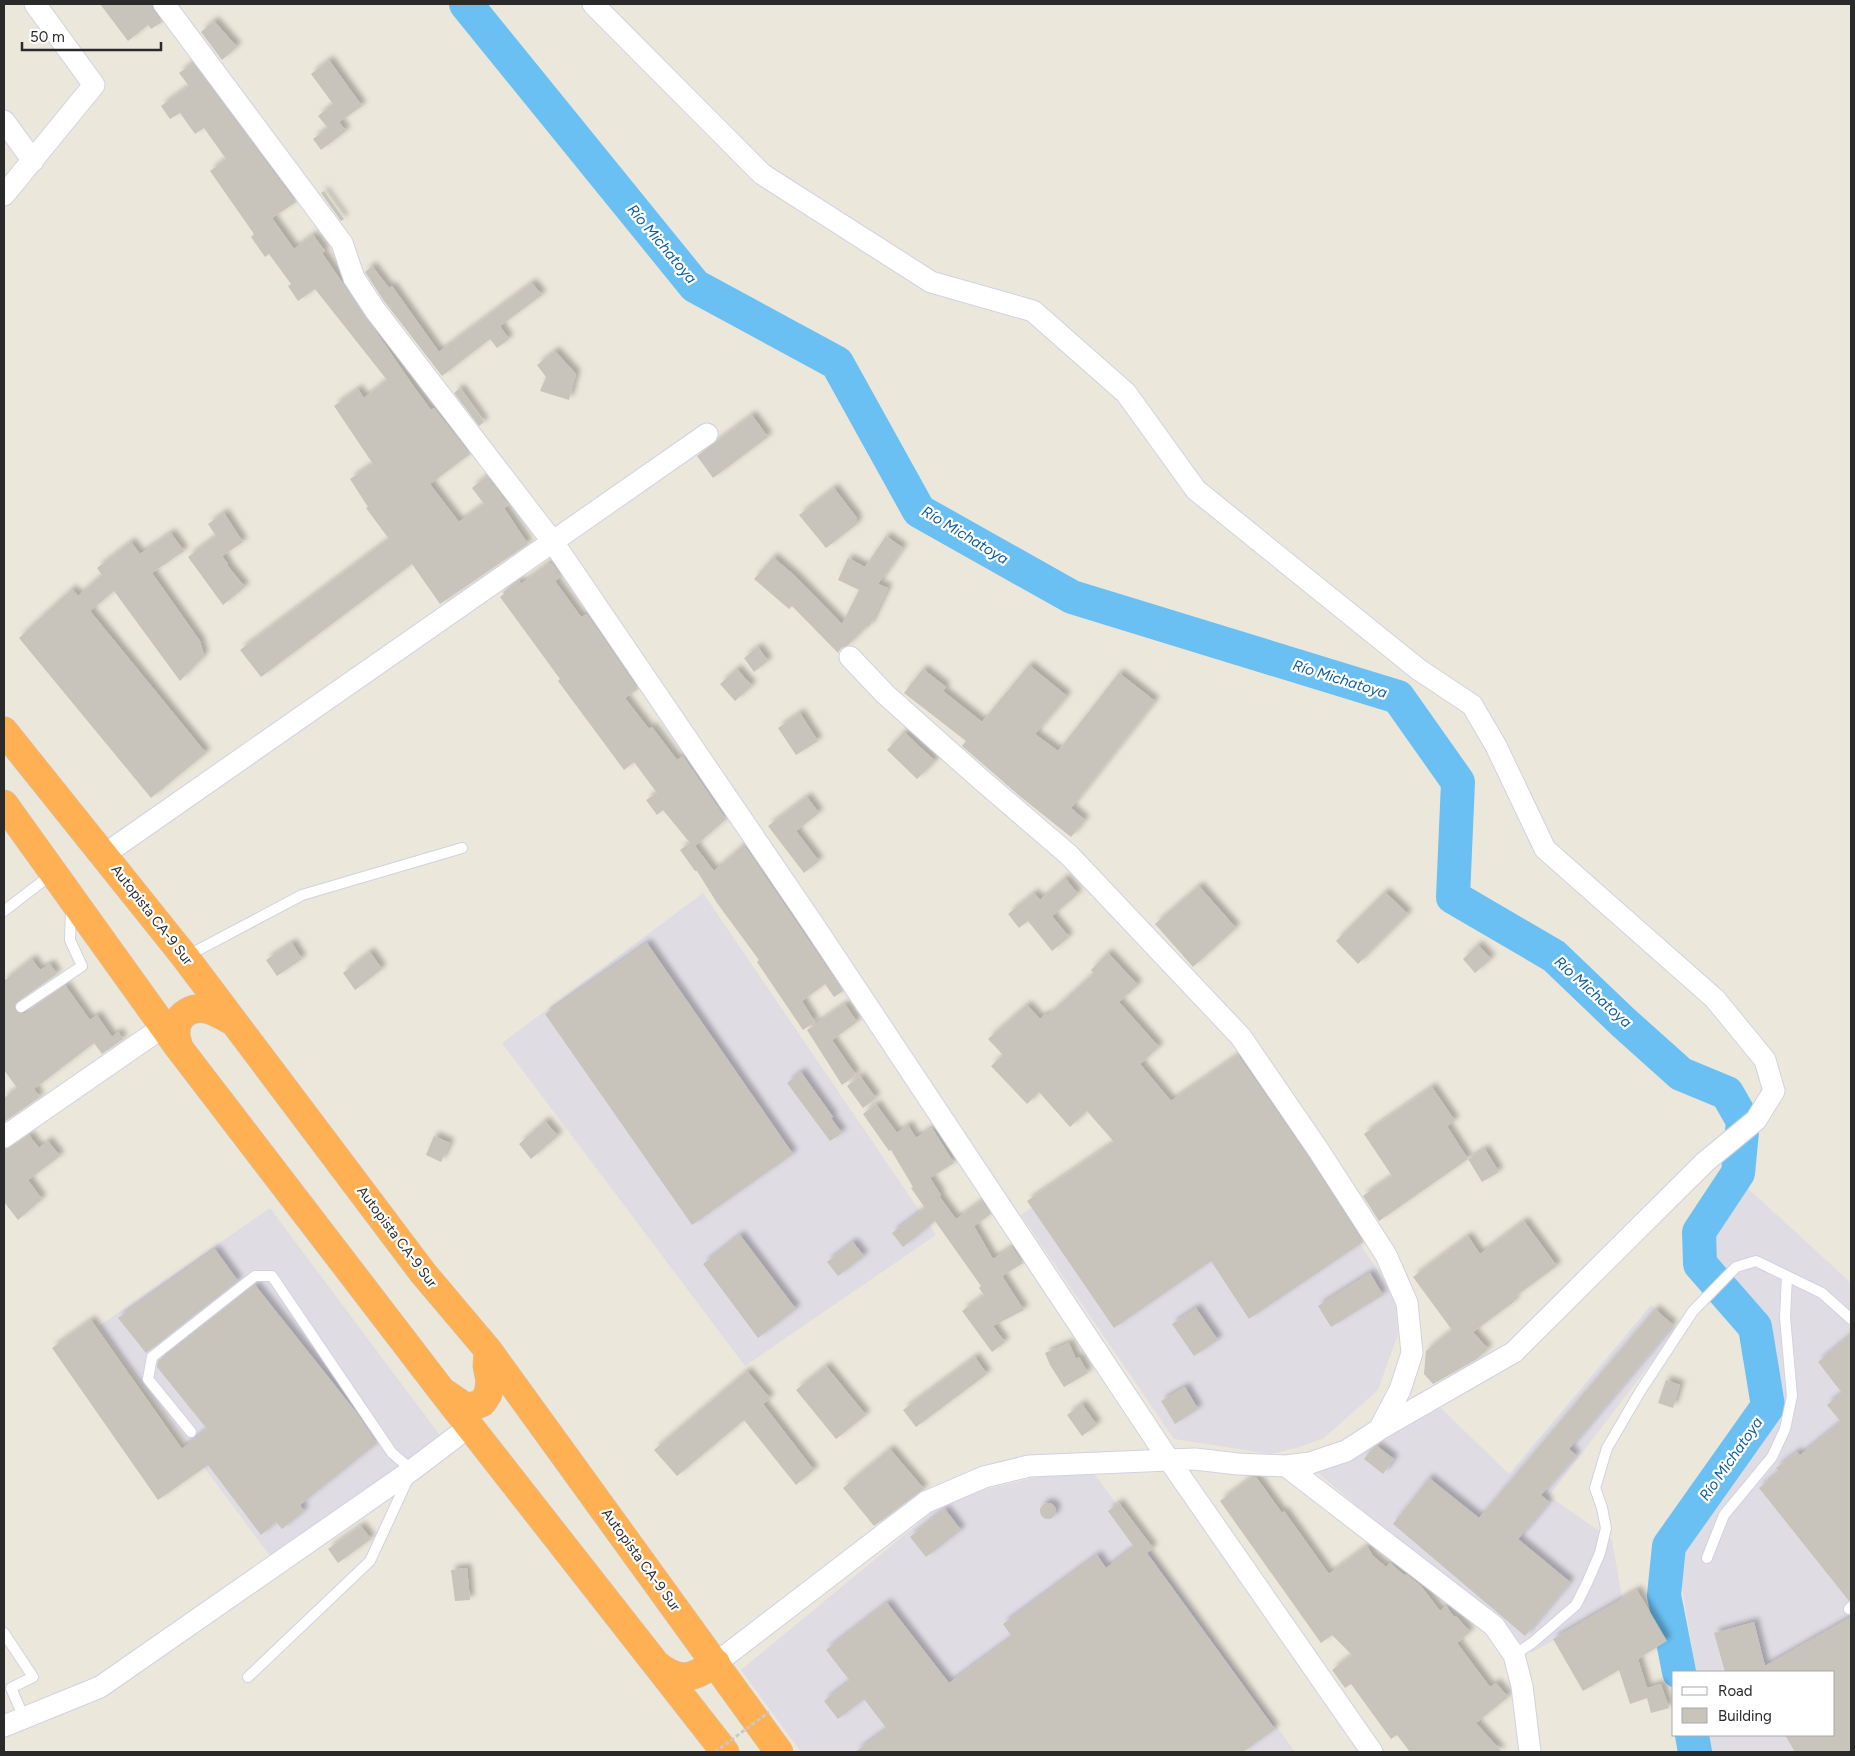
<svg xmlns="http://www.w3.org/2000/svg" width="1855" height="1756" viewBox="0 0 1855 1756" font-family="Figtree,sans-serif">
	<defs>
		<filter id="shadow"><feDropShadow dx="4.5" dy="-4.5" stdDeviation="2.5" flood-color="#0004"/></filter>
	</defs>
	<rect width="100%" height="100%" fill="#ece7db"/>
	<path fill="#dfdce4" d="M703,893L936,1235L745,1366L502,1043Z
		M1237,1061L1395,1296L1398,1334L1378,1390L1324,1438L1300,1447L1271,1454L1174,1439L1021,1215Z
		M1741,1182L1851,1283V1752H1709L1706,1735H1834V1672H1696L1679,1570L1695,1523L1764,1433L1778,1366L1761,1314L1705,1252Z
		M270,1208L445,1442L270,1556L99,1326Z
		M1651,1305L1677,1329L1549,1496L1612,1540L1623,1604L1532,1652L1313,1469L1346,1456L1441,1408L1509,1474Z
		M1086,1465L1099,1480L1295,1752H801L741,1670L949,1498Z"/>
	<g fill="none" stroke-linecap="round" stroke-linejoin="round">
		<path stroke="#6ac0f2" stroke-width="34" d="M466,4L695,286L837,363L919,511L1072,597L1398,697L1458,782L1453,897L1554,956L1623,1022L1681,1074L1727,1093L1743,1121L1738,1173L1699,1232L1700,1264L1755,1327L1768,1406L1669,1546L1664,1595L1679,1672
			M1692,1735L1695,1752"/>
	</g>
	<path fill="#c8c3bb" filter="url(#shadow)" d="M100,4H152L154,11L162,22L151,29L148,25L128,41Z
		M214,21L237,47L222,60L201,32Z
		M329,60L362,106L339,122L346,131L321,150L313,139L328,128L318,116L333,104L311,74Z
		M193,63L296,202L272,218L294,249L313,235L325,251L322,253L414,387L431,410L434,408L470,454L430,484L459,522L484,504L472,488L487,476L509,505L504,508L528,544L440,604L412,564L261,677L240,650L389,539L366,508L368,507L350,479L373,464L334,406L358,389L364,398L387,380L315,289L298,301L288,286L291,284L269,254L265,257L251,237L254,234L210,171L226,159L204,128L195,134L180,113L170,119L161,106L189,86L179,73Z
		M324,191L344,219L341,221L321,193Z
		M372,266L389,288L392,286L439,352L532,283L542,295L500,326L509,339L497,348L490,339L442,376L384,301L365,272Z
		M555,351L576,374L569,400L540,391L546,377L537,365Z
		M460,388L484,422L479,426L454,393Z
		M752,415L768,437L713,478L697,456Z
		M834,488L857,518V524L826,548L799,515Z
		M224,513L243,542L222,556L228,564L227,565L245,587L223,605L188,557L216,536L208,524Z
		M171,533L184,551L152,573L200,641L204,656L180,681L114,591L90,611L206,753L151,798L19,638L72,589L78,596L102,575L97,568L131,542L140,554Z
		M886,536L903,548L878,584L888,588L869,627L867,626L848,645L841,648L838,653L792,606L789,609L754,579L773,557L795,576L842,624L859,590L838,580L848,558L865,567Z
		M549,563H552L561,576L555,581L581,617L587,614L638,689L625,698L649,729L652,727L677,760L683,756L726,819L695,846L714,871L744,845L843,991L834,997L825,984L802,1001L815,1022L803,1030L757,962L759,960L717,903L697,871H695L680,850L690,843L663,810L657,815L646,800L657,793L634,762L624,770L558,681L560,679L500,597L504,594L503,592L519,580L521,584Z
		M758,647L768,661L754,672L744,658Z
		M1029,665L1067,696L1035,734L1058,751L1119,673L1155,701L1071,808L1085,820L1071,837L1022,798L962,746L966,741L904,693L923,669L946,687L943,691L982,722Z
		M737,669L752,686L735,701L720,684Z
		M800,713L818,741L796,755L778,728Z
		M904,732L935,761L917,779L887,750Z
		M807,797L819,813L796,831L819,861L804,873L768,826Z
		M1065,878L1078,894L1052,916L1069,937L1052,951L1028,921L1019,928L1008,914L1034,893L1040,900Z
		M1199,886L1236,928L1193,967L1155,924Z
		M1385,892L1408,914L1358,964L1336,941Z
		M292,943L302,959L277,976L266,960Z
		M647,943L793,1154L692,1225L545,1014Z
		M1478,945L1491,959L1475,973L1463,959Z
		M370,952L382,969L355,990L343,973Z
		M1108,953L1138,985L1119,1002L1159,1047L1140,1064L1171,1101L1238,1055L1309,1158L1363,1242L1249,1319L1211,1261L1114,1328L1027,1201L1114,1142L1087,1111L1070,1127L1039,1092L1027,1104L991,1066L1003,1055L988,1039L1027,1005L1040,1019L1046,1014L1047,1016L1094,973L1091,970Z
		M32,959L40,970L50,964L57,974L17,1002L14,1008L18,1013H25L65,985L90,1020L97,1015L112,1037L118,1032L123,1039L102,1054L94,1043L34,1089L40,1097L4,1122V1098L17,1088L4,1070V981Z
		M845,1004L857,1022L832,1040L856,1075L842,1085L807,1030Z
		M801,1072L833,1117L831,1118L842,1133L830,1141L787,1083Z
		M860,1076L876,1098L863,1108L847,1086Z
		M1432,1087L1455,1121L1447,1126L1468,1159L1379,1221L1363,1196L1392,1176L1364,1134Z
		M876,1104L897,1133L908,1125L916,1138L932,1128L954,1163L930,1178L941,1195L939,1196L956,1219L982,1201L991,1214L974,1226L993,1259L1012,1247L1023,1263L1002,1276L1024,1310L993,1326L1005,1342L992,1352L962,1311L984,1295L979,1288L981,1286L935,1221L903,1247L892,1233L925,1208L911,1188L913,1187L891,1150L889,1151L863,1114Z
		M545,1121L558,1136L531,1159L519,1144Z
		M29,1135L39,1148L48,1141L60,1156L28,1180L42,1199L18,1220L4,1202V1149L11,1147Z
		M434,1136L450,1143L441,1162L426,1155Z
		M1485,1149L1499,1172L1482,1182L1468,1159Z
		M1524,1221L1557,1266L1513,1298L1515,1301L1473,1332L1488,1349L1477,1359L1433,1384L1424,1374L1426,1351L1452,1330L1413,1277L1468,1236L1480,1254Z
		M740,1235L796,1309L758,1338L703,1264Z
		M853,1242L864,1256L838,1276L827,1262Z
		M215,1249L238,1281L146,1353L118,1318Z
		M1370,1273L1383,1295L1331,1327L1318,1306Z
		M255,1285L356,1412L377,1443L300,1505L304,1511L282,1529L276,1522L261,1535L208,1465L158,1500L52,1348L91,1320L182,1449L207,1429L157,1367L158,1361Z
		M1196,1308L1218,1340L1194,1356L1172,1324Z
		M1655,1309L1673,1325L1569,1449L1576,1455L1541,1495L1549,1502L1518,1539L1570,1582L1525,1636L1393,1524L1429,1478L1479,1518Z
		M1851,1335V1600L1849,1601L1759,1488L1779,1472L1776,1468L1797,1452L1800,1455L1841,1422L1827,1405L1842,1393L1818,1362Z
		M1069,1343L1076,1359L1079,1357L1088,1373L1064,1387L1050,1365L1045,1353Z
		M975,1357L987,1374L916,1427L903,1410Z
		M826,1366L866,1415L836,1439L796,1390Z
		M747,1371L770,1398L763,1404L814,1470L796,1485L744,1420L677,1476L654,1450Z
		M1666,1380L1680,1385L1673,1408L1658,1403Z
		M1185,1387L1198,1409L1175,1424L1161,1401Z
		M1082,1404L1097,1425L1082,1436L1067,1415Z
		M1377,1446L1394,1459L1383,1474L1364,1459L1372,1449Z
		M890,1449L924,1489L874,1526L843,1488Z
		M1252,1477H1256L1282,1513L1284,1511L1329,1574L1367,1546L1373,1556L1386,1567L1390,1563L1404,1575L1406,1574L1421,1586L1440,1611L1446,1606L1454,1617L1456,1616L1470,1632L1457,1643L1490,1687L1496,1683L1508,1697L1476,1723L1502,1752H1410L1397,1735L1391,1739L1351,1684L1345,1688L1332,1670L1352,1655L1332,1635L1321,1643L1220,1501Z
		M1040 1511a8 8 0 1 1 16 0a8 8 0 1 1-16 0Z
		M1119,1503L1153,1548L1147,1553L1275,1729L1243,1752H855L887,1729L864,1699L838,1719L824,1701L850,1681L826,1650L887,1603L949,1683L1012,1637L1003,1624L1097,1555L1106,1568L1134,1547L1108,1511Z
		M945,1509L961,1530L926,1557L910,1537Z
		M361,1526L371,1539L338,1563L328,1549Z
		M467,1568L470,1600L455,1601L451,1570Z
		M1637,1590L1667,1641L1638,1659L1647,1688L1661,1684L1669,1708L1651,1713L1647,1698L1630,1704L1619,1670L1583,1691L1553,1639Z
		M1851,1617V1752H1795L1785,1735H1834V1672H1725L1714,1633L1754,1622L1765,1666Z"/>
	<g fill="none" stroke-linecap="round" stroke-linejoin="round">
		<g stroke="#d0d2e3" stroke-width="12">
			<path id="lane" d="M4,911L52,874
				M185,957L302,895L462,848
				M21,1007L82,966L70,940L71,909
				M191,1432L148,1379L152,1357L255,1276H272L392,1453L412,1470L370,1561L248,1677
				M1707,1558L1724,1515L1772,1457L1785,1429L1792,1396L1785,1317L1787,1276
				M1849,1609L1851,1607
				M4,1633L33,1677L11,1688L24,1718
				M1514,1655L1532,1643L1576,1605L1587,1583L1600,1553L1606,1528L1602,1508L1595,1488L1607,1448L1641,1390L1693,1311L1736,1267L1756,1261L1822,1293L1851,1319"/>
		</g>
		<g stroke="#d0d2e3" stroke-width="23">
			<path id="street" d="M164,4L342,243L354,278L375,310L553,542L813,924L1169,1460L1372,1752
				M593,4L762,174L931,282L1033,311L1126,393L1196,490L1418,669L1472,705L1496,746L1545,849L1715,999L1765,1060L1774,1091L1756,1120L1705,1162L1514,1352L1380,1429L1346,1451L1310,1463L1286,1466L1238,1464L1195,1459L1169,1460L1029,1466L984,1477L926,1502L716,1663
				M4,121L33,161
				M4,195L94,85L35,4
				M850,657L885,694L978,777L1069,855L1241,1037L1319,1151L1386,1255L1407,1303L1412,1353L1400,1390L1380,1428
				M105,854L707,434
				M4,1137L163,1027
				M1286,1466L1494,1626L1514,1655L1522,1686L1530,1752
				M4,1726L100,1687L412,1470L470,1426"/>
		</g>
		<g stroke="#c8c8c8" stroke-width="29">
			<path id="highway" d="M4,731L185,957L423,1273L488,1350L779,1752
				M4,804L179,1048L442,1391L725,1752
				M179,1048C178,1043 176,1038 176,1033C176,1014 193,1005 209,1010C218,1013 226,1018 234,1022
				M445,1393L467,1408L482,1403L488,1394L490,1381L487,1366L488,1350
				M656,1664C680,1683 691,1679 716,1663"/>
		</g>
		<use href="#lane" stroke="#fff" stroke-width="10"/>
		<use href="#street" stroke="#fff" stroke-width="21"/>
		<use href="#highway" stroke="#ffb053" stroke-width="28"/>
		<path stroke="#c8c8c8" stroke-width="3" stroke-dasharray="4 2.5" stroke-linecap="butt" d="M715,1752L769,1712"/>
	</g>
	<g text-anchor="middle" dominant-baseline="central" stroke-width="4.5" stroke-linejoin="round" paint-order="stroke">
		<g font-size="14" fill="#2a2a2a" stroke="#fff">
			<text transform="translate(152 915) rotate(52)">Autopista CA-9 Sur</text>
			<text transform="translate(397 1237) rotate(53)">Autopista CA-9 Sur</text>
			<text transform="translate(641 1560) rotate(54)">Autopista CA-9 Sur</text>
		</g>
		<g font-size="15" font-style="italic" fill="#095b9e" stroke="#fff">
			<text transform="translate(662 244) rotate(50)">Río Michatoya</text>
			<text transform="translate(965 535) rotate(31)">Río Michatoya</text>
			<text transform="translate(1340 679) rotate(17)">Río Michatoya</text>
			<text transform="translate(1593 992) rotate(42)">Río Michatoya</text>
			<text transform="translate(1731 1459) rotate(-55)">Río Michatoya</text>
		</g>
	</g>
	<rect width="1855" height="1756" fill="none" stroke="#2a2a2a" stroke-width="10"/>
	<rect x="1672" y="1671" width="162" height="65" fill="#ffffff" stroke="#aaaaaa"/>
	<rect x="1682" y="1687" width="25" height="8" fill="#ffffff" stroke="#aaaaaa"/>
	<text x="1718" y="1696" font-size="15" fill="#2a2a2a">Road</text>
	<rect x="1682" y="1708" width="25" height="15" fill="#c8c3bb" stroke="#aaaaaa"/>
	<text x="1718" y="1721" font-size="15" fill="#2a2a2a">Building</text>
	<path d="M22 42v8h139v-8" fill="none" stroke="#2a2a2a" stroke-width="2.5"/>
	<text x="30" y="42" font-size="15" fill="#2a2a2a" stroke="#ffffff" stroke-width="4" paint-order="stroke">50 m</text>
</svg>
